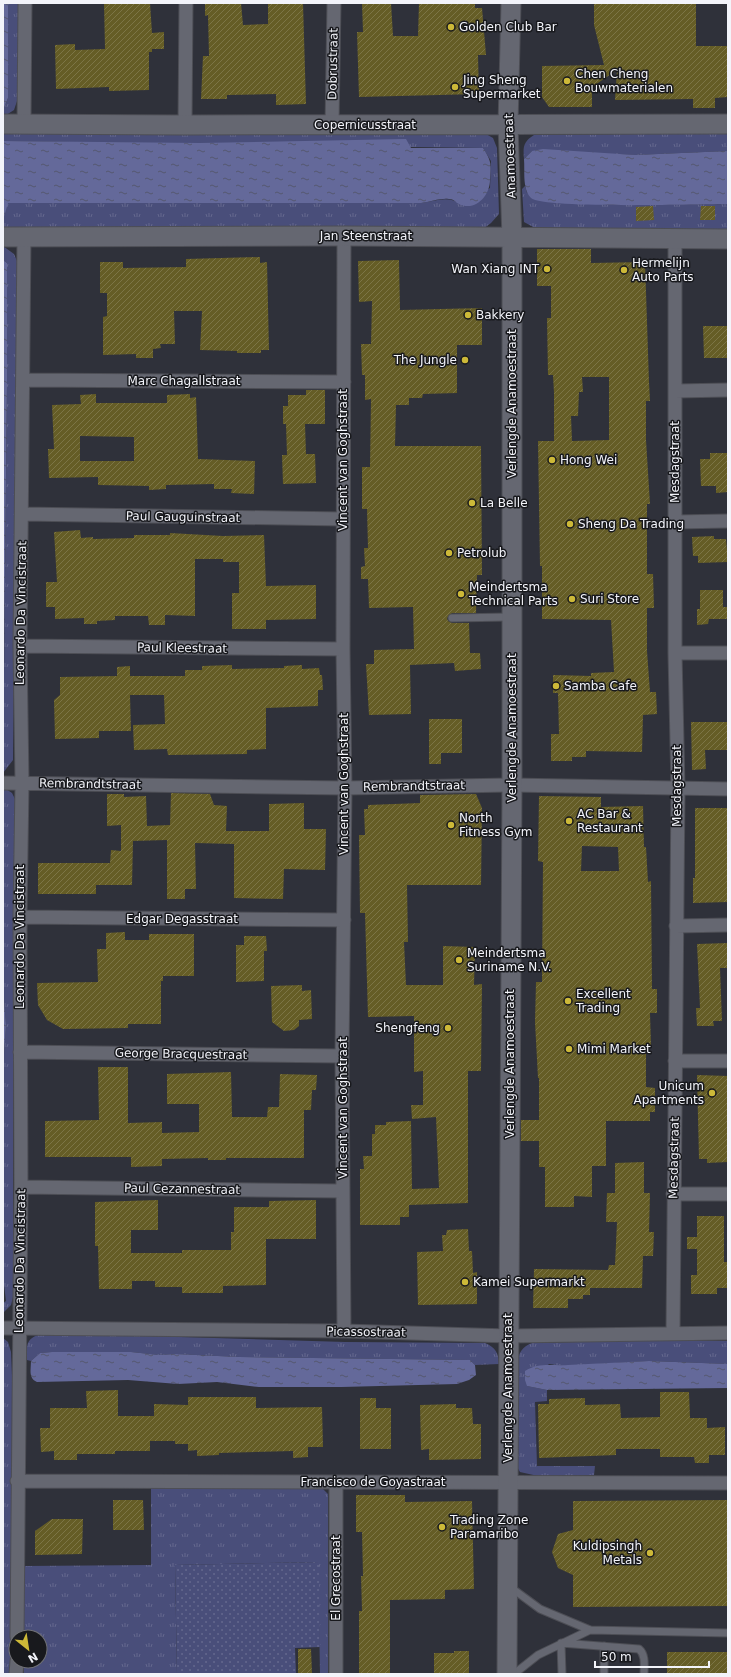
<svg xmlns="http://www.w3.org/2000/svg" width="731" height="1677" viewBox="0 0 731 1677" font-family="'DejaVu Sans',sans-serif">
	<defs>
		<pattern id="grass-tufts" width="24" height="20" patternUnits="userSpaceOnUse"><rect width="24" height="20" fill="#494e7a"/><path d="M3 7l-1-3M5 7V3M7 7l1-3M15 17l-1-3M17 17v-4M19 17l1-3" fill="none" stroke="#64688e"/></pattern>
		<pattern id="garden-dots" width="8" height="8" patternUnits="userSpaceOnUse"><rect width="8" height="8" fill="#494e7a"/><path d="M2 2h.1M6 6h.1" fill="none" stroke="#64688e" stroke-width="1.8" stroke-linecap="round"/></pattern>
		<pattern id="water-ripples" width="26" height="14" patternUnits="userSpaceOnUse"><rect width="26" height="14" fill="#64699a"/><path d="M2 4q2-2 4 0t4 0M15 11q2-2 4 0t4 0" fill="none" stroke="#55576f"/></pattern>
		<pattern id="building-hatch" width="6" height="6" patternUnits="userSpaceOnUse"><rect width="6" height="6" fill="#655d26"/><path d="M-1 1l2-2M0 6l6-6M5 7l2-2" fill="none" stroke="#7c7546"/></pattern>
	</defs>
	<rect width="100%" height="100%" fill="#2f313a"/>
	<path fill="url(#grass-tufts)" d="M8,3H19L18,98L14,110L3,117V110L8,98Z
		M3,132L486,134L493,138L497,148L499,214L491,223L483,229L3,231V220L7,203H421C435,201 448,195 460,204L490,188L491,161L483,148L3,141Z
		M728,133V151L635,155L532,151L524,159C523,147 523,142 534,135Z
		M525,186L527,193L608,205L728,204V230L535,228L524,222L522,189Z
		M3,246L14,254L17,261L13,760L3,773L7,382V263L3,260Z
		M3,787L12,793L15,799L13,917V1297L11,1305L3,1313V1303L6,1301L3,1277L4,1054L6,1025L3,987Z
		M46,1333L345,1342L485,1343C496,1348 498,1352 499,1364L475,1365L470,1360L239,1357L175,1354L159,1355L131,1352H52L40,1353L31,1361L27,1360C26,1342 27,1337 46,1333Z
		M3,1338L8,1342L11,1352L12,1376L11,1674H3Z
		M669,1340L728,1341V1364L649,1361L564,1366L549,1364L527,1386L547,1390V1401L535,1402L537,1466H595L594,1475L538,1476L520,1472L516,1465L517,1363C519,1352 522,1347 532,1343Z
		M151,1487L322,1488L328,1494V1674H320L318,1562L175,1565L177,1674H24V1661H40V1637H24V1566L151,1565Z"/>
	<path fill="url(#garden-dots)" d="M319,1562L320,1647L295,1648L296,1674H177L175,1565Z"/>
	<path fill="url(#water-ripples)" d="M3,3H8V98L3,110Z
		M406,139L411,148H483C492,162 491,164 490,180C490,195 476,212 459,204C455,202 454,199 449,199C440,198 430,202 421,203H8L3,220V141L200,143Z
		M543,149L635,155L728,151V204C701,204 543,209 531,198C522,189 525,171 524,159L532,151Z
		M3,260L7,263V382L3,756Z
		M3,987L6,1025L4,1054L3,1277Z
		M52,1352H131L159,1355L175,1354L239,1357L470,1360L475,1365L476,1375L469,1380L457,1384L341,1387H259L217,1382L178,1384L128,1380L37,1382C28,1378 31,1369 31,1361L40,1353Z
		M649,1361L728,1364V1388L547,1390L527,1386L525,1380V1371C539,1362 552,1366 568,1365C595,1364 622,1362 649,1361Z"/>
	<path fill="url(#building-hatch)" fill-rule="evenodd" d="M104,3H150L152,33L164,32V49H152V52H149V90L109,91V87L56,89L55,45L75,44V50L105,49Z
		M205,3H241L243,25L268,24V3H303L306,104L276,105V94L227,95V99H201L203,56H209L208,15L205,16Z
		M362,3H391L393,36H418L419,3H475V8H482L486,55H478L479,94L359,97L357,32H363Z
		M594,3H696V46H728V97L715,98V108H693V99L615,100L617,70L592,87V107H549L542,97V66L604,65L594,25Z
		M653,206L654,220L636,221V207Z
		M701,206H715V220H700Z
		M537,249H591V263L645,262L649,382L650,401H646V440L650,504H647V574H653L654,608H647V651L650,692H656L657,714L643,715L642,752L586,751V757H572V761H551V734H559L558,693H553V675L591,676V673L614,672L611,620L542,619V566H540L538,441H554V393L553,375H548L547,318H551V286H537ZM582,377H609V440L572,441L571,416H578L579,392H583Z
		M260,257V263L267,262L269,350H261V353H237V351L200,350L202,311H174L175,344H160L161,348L153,349V358H136V354L103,355V317L107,316V293H100V262H123V268L186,267V259Z
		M399,260L400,310L482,308V345H457V393L423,394L422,398H409V405H396L395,446H481L482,575H477L476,613H452L447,618L448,621L452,623H469L470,653H480L481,669L455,671L454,663L410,665L411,714L369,715L366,664H374V650L414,649L413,607L369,608L368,579H361V567L365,566L364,548H368L367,509H362V467H370L371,399L365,400V375H362L361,344H371L372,301L359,302L358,261Z
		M703,326H728V358H704Z
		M306,390H325V424H305L306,454H315L316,483L283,484L282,455H287L286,424H283V406H288V395H306Z
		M96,394V403H167V395L190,394V398L196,397L198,459L255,461L254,494L231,493L232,489H214V484L166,485V489L149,490V486L98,485V477L49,478L48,449H54L52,405L81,404L80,395ZM80,436L134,437V461H80Z
		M710,453H728V492L716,493V486H701L700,459H710Z
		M80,530L81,538L93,537V539L134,538V535H170V533L223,536L264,535L266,586L316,585V619L266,620V629H232V593H239V562H223V559H195V616L165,615V625H149L148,616H115V620L97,621V624H84V618L55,619V607H46V582H57L54,532Z
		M714,536V539H726L728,562L698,563V556H693L692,537Z
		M700,590H723V607H728V619H709L708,624L697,625V609H700Z
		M232,665V669L284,668V666L302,665V669L319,668L320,675H322L323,690H318V706L266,708V749L247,750V754L168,755L167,749L134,750L133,725L165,724L164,695H130L131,731H99V738L55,739L54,700L60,695V677L117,676V667L130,666V676H185V670H202V666Z
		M429,719H462V753H441V764H429Z
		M691,722H728V750H705L706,769L692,770Z
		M171,793L210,794L214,805L227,806L226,831H269V804L304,803V829H326L325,870L284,869L283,899L234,898V844L195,843L196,889H185V899H167V840L133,841L132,885H96V894H38V863H110L111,850L121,851V825L107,826V794H124V797L146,796L147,826L170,825Z
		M476,794L482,808L481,885H407L408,942H404L406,985H443V946L475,947L474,985L482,984L481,1071H468V1203L409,1205V1217H400V1225H360V1169H364L363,1156H372V1134H375V1125H386V1122L411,1121L412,1189L439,1188L436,1117L412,1119L411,1105H423V1071L414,1072V1016L368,1017L365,913H360L359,835H365L364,809H368V805L420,803V795Z
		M539,796L601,797V807L643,806L644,847H646L648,882L651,881L652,989H657V1013H650L651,1046H646V1087L655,1088V1112H650V1121H606V1166H592V1197L574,1196V1207H545V1167H539V1141H521V1120H539V1078H538L535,1022L536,982H542L543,862L538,861ZM582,846L618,847L619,871H581Z
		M695,808H728V902L693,903V878H695Z
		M125,932V940H149V934H194V976H163V981H161V1024H128V1028L63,1029L47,1020L38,1005L37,983L98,982L97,949H106V933Z
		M244,936H266L267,951H264V981L236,982V945H244Z
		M728,943V968H720L722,1021H713L714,1026H697L696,1008H700L697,944Z
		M302,985V991L311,990L312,1019L299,1020V1026L294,1030L284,1031L272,1022L271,986Z
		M98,1067H128V1123L162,1122V1133L199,1132V1104H167V1074L231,1072L232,1117H267L268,1107H279L280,1074L317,1075L316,1090H312L311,1110H304V1158H226V1160H208V1158L162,1159V1166L131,1167V1157H45V1121L99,1120Z
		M697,1075L728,1076V1162L707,1163V1159H699Z
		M644,1162V1193H650L649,1232H654L653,1256H643L642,1288H590V1295H583V1299H568V1308H533L534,1269L608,1270L609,1265H615L617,1222H606L607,1193H615V1163Z
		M158,1200V1230H131V1253H182V1250H231V1232H234V1207H269V1201L316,1200V1239H266V1285L223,1286V1293H182V1287H155V1281H132V1289H99L98,1246H95V1202Z
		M697,1216H724V1262H728V1288H717V1294H691V1275H697V1249H687V1237H697Z
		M468,1229L469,1251H472L473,1273L477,1272V1304L418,1305L417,1252L443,1251L442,1235H446L447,1230Z
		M118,1390V1416H154V1404L188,1405V1397H256V1408L322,1407L323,1447H308V1457L293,1458V1451L219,1453V1455L197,1456V1450L188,1451V1444H175V1441H150V1451H115V1454H77V1460H54V1451L41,1452L40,1428H50V1408H87L86,1391Z
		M660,1392H689L690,1418H707V1428L725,1427V1455H709V1463H695L694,1457H660V1449H616V1455L539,1458L538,1404H549V1399L585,1398V1405L620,1404L621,1418L660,1417Z
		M360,1398H376V1408H391V1449H360Z
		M456,1404V1408H472L473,1424H481V1459L429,1460V1449L421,1450L420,1405Z
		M356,1495H405V1502L472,1501L474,1589L445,1590V1599L390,1600V1674H359V1611H362L361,1576H363L362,1532H356Z
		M113,1500H143L144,1530H113Z
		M728,1500V1606L573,1607V1575L558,1568L552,1552L558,1534L573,1530V1501Z
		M52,1519H83L82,1554L35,1555V1531Z
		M298,1649H311L312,1673H298Z
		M454,1651H469V1674H434V1653H454Z
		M667,1652H728V1674H667Z"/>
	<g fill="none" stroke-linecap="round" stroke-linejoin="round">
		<g stroke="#4d4e55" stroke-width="9">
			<path id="lane" d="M452,618L512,617
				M510,1587L540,1609L590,1630L728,1633
				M604,1646V1674
				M514,1674L538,1655L590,1630
				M562,1674L561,1643L639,1649C646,1655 644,1666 644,1674"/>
		</g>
		<g stroke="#4d4e55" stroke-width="15">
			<path id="street" d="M24,123L25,3
				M185,125L186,3
				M332,125L334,3
				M24,380L344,382
				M675,391L728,390
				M22,514L343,519
				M675,522L728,521
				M20,646L343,649
				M675,653H728
				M3,783L345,788L512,785L728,789
				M20,917L344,920
				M676,926L728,925
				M20,1052L342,1056
				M675,1061H728
				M21,1187L342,1191
				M673,1194H728
				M3,1328L344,1331L508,1336L728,1333
				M344,1331L342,1056L345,788L343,649L344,236
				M673,1333L678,788L675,653V239
				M17,1481L728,1483
				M17,1637L21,1187L20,917L22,783L20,646L24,237
				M16,1674L17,1661
				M336,1674V1482"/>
		</g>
		<g stroke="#4d4e55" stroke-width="21">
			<path id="secondary" d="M3,124L185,125L728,124
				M3,237L344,236L728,239
				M507,1674L512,785V238L508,125L511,3"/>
		</g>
		<use href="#lane" stroke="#656771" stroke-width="7"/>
		<use href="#street" stroke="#656771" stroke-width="13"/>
		<use href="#secondary" stroke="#656771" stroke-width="19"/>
	</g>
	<g fill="#cdb938" stroke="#18191d" stroke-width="1.5">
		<circle cx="451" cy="27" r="4"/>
		<circle cx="567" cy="81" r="4"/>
		<circle cx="455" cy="87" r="4"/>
		<circle cx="547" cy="269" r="4"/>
		<circle cx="624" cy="270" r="4"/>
		<circle cx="468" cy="315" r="4"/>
		<circle cx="465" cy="360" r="4"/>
		<circle cx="552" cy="460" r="4"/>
		<circle cx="472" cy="503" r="4"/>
		<circle cx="570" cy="524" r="4"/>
		<circle cx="449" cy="553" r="4"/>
		<circle cx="461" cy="594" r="4"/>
		<circle cx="572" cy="599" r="4"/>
		<circle cx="556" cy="686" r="4"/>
		<circle cx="569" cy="821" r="4"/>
		<circle cx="451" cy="825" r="4"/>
		<circle cx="459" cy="960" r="4"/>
		<circle cx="568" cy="1001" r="4"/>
		<circle cx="448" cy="1028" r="4"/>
		<circle cx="569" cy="1049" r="4"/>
		<circle cx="712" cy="1093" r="4"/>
		<circle cx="465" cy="1282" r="4"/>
		<circle cx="442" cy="1527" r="4"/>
		<circle cx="650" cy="1553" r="4"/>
	</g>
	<g text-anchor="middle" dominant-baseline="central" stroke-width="3" stroke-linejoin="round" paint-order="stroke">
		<g font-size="12" fill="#f3f4fa" stroke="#18191d" text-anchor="start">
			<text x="459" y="27">Golden Club Bar</text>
			<text x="575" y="74">Chen Cheng<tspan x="575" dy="14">Bouwmaterialen</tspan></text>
			<text x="463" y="80">Jing Sheng<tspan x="463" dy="14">Supermarket</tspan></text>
			<text x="632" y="263">Hermelijn<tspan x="632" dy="14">Auto Parts</tspan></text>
			<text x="539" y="269" text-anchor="end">Wan Xiang INT</text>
			<text x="476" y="315">Bakkery</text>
			<text x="457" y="360" text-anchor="end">The Jungle</text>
			<text x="560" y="460">Hong Wei</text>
			<text x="480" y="503">La Belle</text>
			<text x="578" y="524">Sheng Da Trading</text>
			<text x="457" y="553">Petrolub</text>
			<text x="469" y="587">Meindertsma<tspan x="469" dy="14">Technical Parts</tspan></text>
			<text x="580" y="599">Suri Store</text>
			<text x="564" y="686">Samba Cafe</text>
			<text x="577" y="814">AC Bar &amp;<tspan x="577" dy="14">Restaurant</tspan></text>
			<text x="459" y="818">North<tspan x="459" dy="14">Fitness Gym</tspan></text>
			<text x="467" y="953">Meindertsma<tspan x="467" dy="14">Suriname N.V.</tspan></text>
			<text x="576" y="994">Excellent<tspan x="576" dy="14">Trading</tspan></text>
			<text x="440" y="1028" text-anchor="end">Shengfeng</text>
			<text x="577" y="1049">Mimi Market</text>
			<text x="704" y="1086" text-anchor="end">Unicum<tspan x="704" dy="14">Apartments</tspan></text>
			<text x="473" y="1282">Kamei Supermarkt</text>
			<text x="450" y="1520">Trading Zone<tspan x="450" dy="14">Paramaribo</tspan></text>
			<text x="642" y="1546" text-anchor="end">Kuldipsingh<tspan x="642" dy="14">Metals</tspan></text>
		</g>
		<g font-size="12" fill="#f3f4fa" stroke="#18191d">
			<text transform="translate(333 64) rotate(-89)">Dobrustraat</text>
			<text x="365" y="125">Copernicusstraat</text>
			<text transform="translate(510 156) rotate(-92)">Anamoestraat</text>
			<text x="366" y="236">Jan Steenstraat</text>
			<text x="184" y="381">Marc Chagallstraat</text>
			<text transform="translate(512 404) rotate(-90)">Verlengde Anamoestraat</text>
			<text transform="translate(343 460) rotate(-90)">Vincent van Goghstraat</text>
			<text transform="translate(675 462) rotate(-90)">Mesdagstraat</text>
			<text transform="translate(183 517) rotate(1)">Paul Gauguinstraat</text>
			<text transform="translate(21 613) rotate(-89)">Leonardo Da Vincistraat</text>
			<text transform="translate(182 648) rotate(1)">Paul Kleestraat</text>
			<text transform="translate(512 728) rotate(-90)">Verlengde Anamoestraat</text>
			<text transform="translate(90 784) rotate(1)">Rembrandtstraat</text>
			<text transform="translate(344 784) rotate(-90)">Vincent van Goghstraat</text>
			<text transform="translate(414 786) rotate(-1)">Rembrandtstraat</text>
			<text transform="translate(677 786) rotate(-90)">Mesdagstraat</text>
			<text x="182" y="919">Edgar Degasstraat</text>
			<text transform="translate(20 937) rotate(-90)">Leonardo Da Vincistraat</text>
			<text transform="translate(181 1054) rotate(1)">George Bracquestraat</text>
			<text transform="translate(510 1064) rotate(-90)">Verlengde Anamoestraat</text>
			<text transform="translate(343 1108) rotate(-90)">Vincent van Goghstraat</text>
			<text transform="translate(674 1158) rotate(-89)">Mesdagstraat</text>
			<text transform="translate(182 1189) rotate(1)">Paul Cezannestraat</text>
			<text transform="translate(20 1261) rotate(-89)">Leonardo Da Vincistraat</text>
			<text transform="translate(366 1332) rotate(1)">Picassostraat</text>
			<text transform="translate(508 1388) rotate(-90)">Verlengde Anamoestraat</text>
			<text x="373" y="1482">Francisco de Goyastraat</text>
			<text transform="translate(336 1578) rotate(-90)">El Grecostraat</text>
		</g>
	</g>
	<rect width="731" height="1677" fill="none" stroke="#f3f4fa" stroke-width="8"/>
	<g transform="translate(28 1649) rotate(150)"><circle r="19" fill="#18191d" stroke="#707175"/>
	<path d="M0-3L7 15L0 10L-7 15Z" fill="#cdb938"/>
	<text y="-6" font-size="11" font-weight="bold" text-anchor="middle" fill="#f3f4fa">N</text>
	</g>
	<path d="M595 1661v6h114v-6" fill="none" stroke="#f3f4fa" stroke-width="2"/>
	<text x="601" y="1661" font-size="12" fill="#f3f4fa" stroke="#18191d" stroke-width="3" paint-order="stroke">50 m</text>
</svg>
